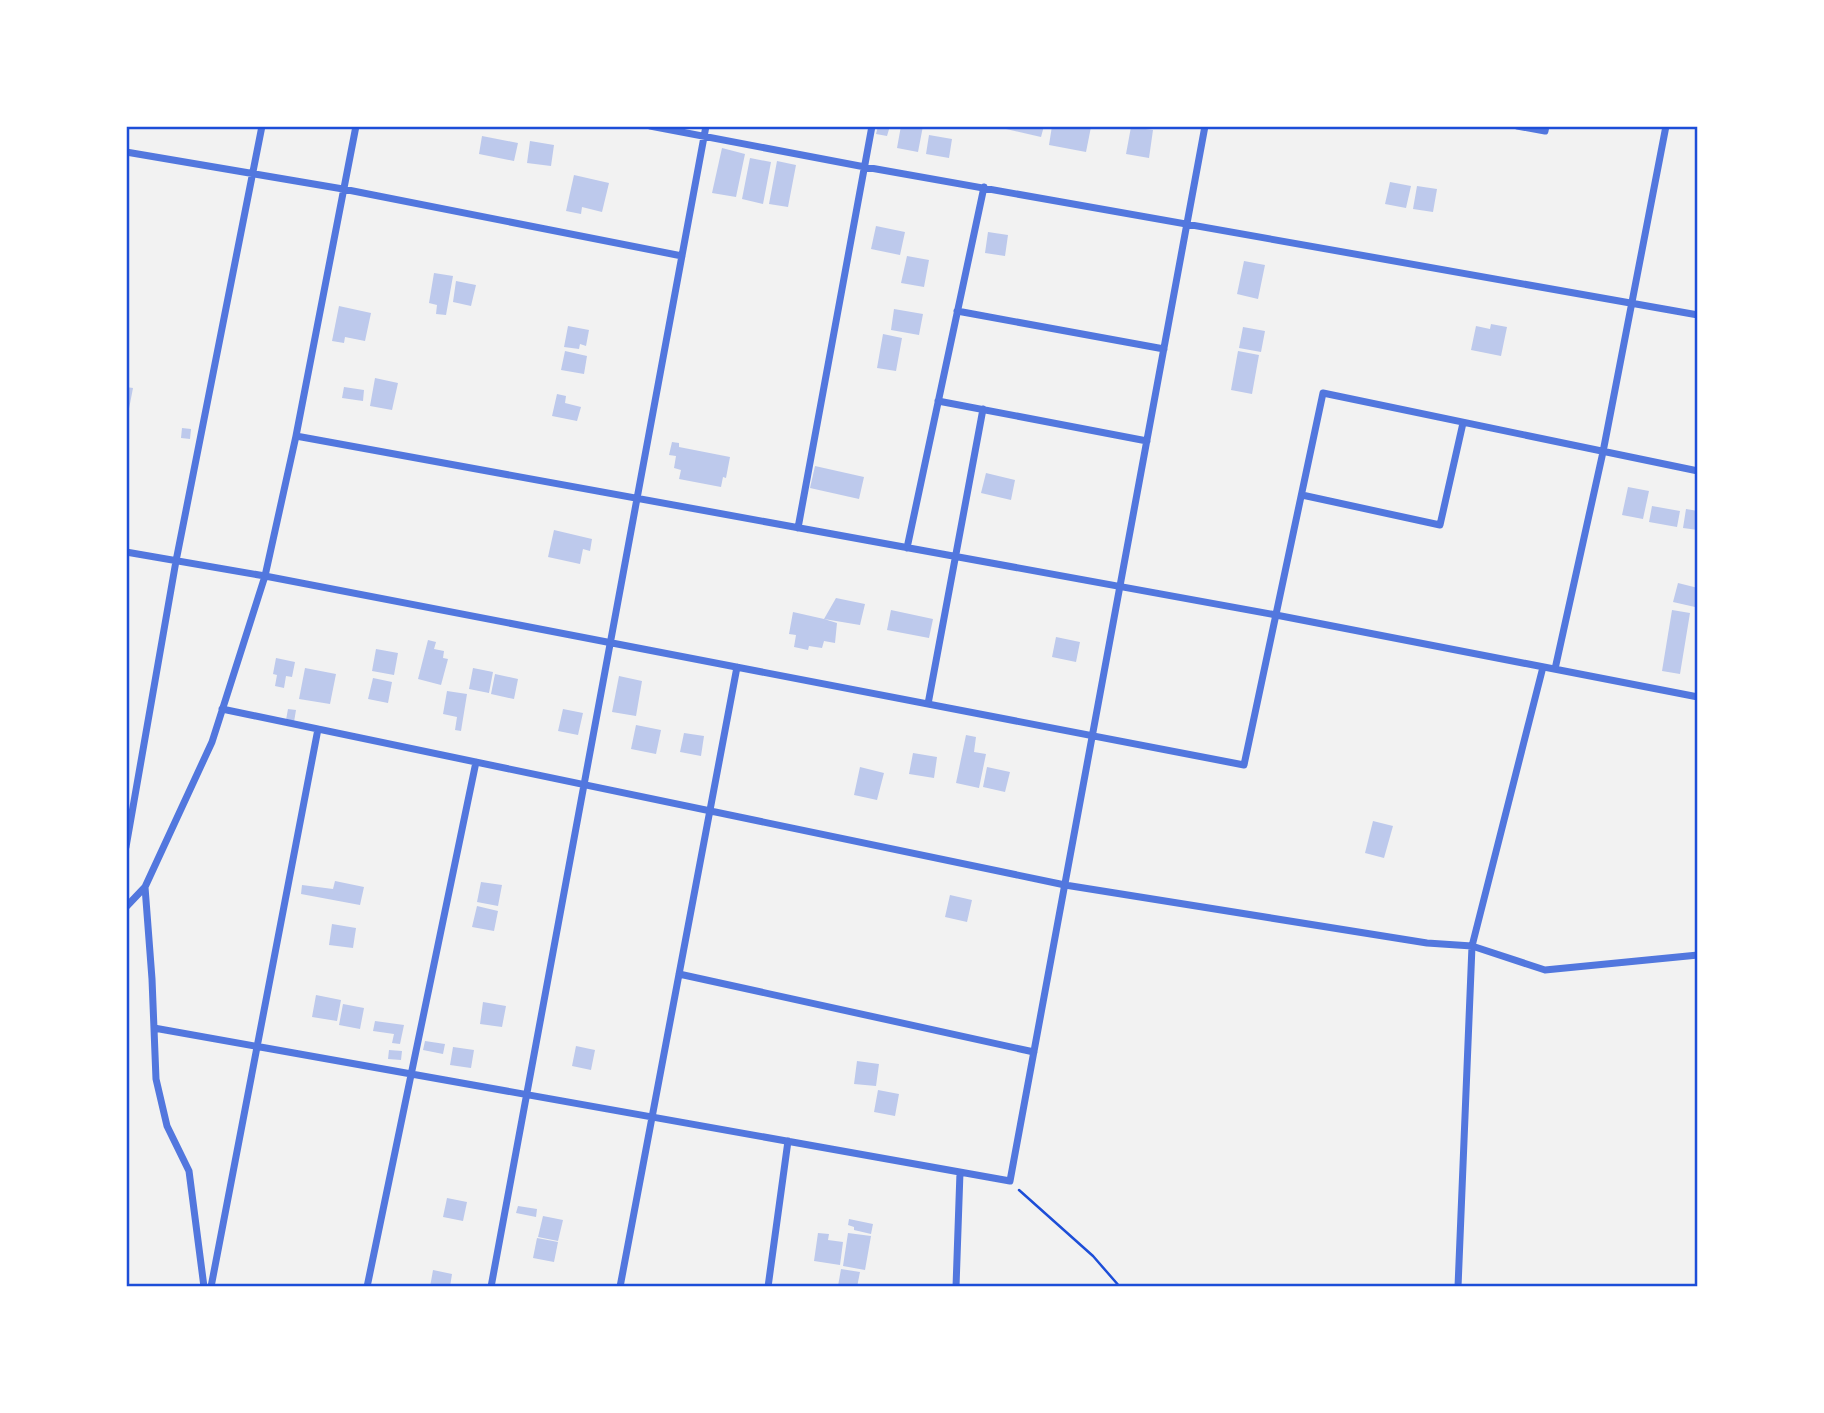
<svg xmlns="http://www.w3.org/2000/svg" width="1824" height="1413" viewBox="0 0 1824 1413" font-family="'Golos Text',sans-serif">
	<rect width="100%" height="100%" fill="#f2f2f2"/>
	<path fill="#bdc9ec" d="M878,126H890L887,136L876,134Z
		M901,126H923L918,152L897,148Z
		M1007,126H1044L1041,137L1006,129Z
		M1052,126L1091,127L1086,152L1049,145Z
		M1131,127L1153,130L1149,158L1126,154Z
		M929,135L952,139L949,158L926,154Z
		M482,136L518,143L514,161L479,154Z
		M530,141L554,145L551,166L527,163Z
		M722,148L745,154L736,197L712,193Z
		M750,158L771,162L763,204L742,199Z
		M777,161L796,165L788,207L769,204Z
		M574,175L609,183L602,212L582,207L581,214L566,211Z
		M1390,182L1411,186L1406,208L1385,204Z
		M1417,186L1437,189L1433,212L1413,209Z
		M876,226L905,232L900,255L871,249Z
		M988,232L1008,235L1005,256L985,253Z
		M907,256L929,260L924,287L901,283Z
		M1244,261L1265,265L1258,299L1237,294Z
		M434,273L453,276L446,315L436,314L437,305L429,303Z
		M456,281L476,285L471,306L453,302Z
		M339,306L371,313L365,341L345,337L344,343L332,341Z
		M894,309L923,314L919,335L891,330Z
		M1491,324L1507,327L1501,356L1471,350L1476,326L1490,329Z
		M568,326L589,330L586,346L580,344L579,349L564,347Z
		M1243,327L1265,331L1261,352L1239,348Z
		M883,334L902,338L896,371L877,368Z
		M565,351L587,356L584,374L561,370Z
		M1238,351L1259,355L1252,394L1231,390Z
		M375,378L398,383L392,410L370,406Z
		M126,387L133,388L128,414L126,413Z
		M344,387L364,390L363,401L342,398Z
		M557,394L566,396L565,403L581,407L577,421L552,416Z
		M182,428L191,429L190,439L181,438Z
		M672,442L679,443V447L730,457L726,478L723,477L721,487L679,479L681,470L674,468L676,456L669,455Z
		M815,466L864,477L859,499L810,488Z
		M986,473L1015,480L1011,500L981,493Z
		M1628,487L1649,491L1643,519L1622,515Z
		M1652,506L1680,511L1677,527L1649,522Z
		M1686,509L1698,511V530L1683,528Z
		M554,530L592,539L590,551L583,549L580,564L548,557Z
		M1678,583L1698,588L1695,607L1673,602Z
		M836,598L865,604L860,625L824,619L837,623L835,643L824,641L822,648L809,646L808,650L794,647L796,635L789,634L793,612L824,619Z
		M891,610L933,619L929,638L887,630Z
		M1672,610L1690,613L1680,674L1662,671Z
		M1056,637L1080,642L1076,662L1052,657Z
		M428,640L436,642L434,649L444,651L443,658L448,659L441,685L418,679Z
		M376,649L398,653L394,675L372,671Z
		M276,658L295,662L292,677L286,676L284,688L275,686L277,675L273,674Z
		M305,668L336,674L330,704L299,699Z
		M473,668L493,672L489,693L469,689Z
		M495,674L518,679L514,699L491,694Z
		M619,676L642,681L636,716L612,712Z
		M373,678L392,682L388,703L368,699Z
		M447,691L467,694L461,731L455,730L457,717L443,714Z
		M288,709L296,710L294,722L286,720Z
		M563,709L583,713L578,735L558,731Z
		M636,725L661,730L656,754L631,749Z
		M684,733L704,736L701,756L680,752Z
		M966,735L976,737L974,752L986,754L979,788L956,783Z
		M913,753L937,757L934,778L909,774Z
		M860,767L884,773L877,800L854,795Z
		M987,767L1010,772L1005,792L983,787Z
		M1373,821L1393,826L1384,858L1365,853Z
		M335,881L364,887L360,905L301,894L302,885L333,889Z
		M481,882L502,885L498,906L477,902Z
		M950,895L972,900L967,922L945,917Z
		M477,906L498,911L494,931L472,927Z
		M332,924L356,928L353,948L329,945Z
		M316,995L341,1000L337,1021L312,1017Z
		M483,1002L506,1006L502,1027L480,1024Z
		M343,1004L364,1008L360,1029L339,1025Z
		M375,1021L404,1025L400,1044L392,1043L394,1034L373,1031Z
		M425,1041L445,1044L443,1054L423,1050Z
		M576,1046L595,1050L591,1070L572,1066Z
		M453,1047L474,1050L471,1068L450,1065Z
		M389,1050L402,1051L401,1060L388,1059Z
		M857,1061L879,1064L876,1086L854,1084Z
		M878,1090L899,1094L895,1116L874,1112Z
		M447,1198L467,1202L463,1221L443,1217Z
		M518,1206L537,1209L536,1217L516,1213Z
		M543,1216L563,1220L558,1241L538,1237Z
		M849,1219L873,1224L871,1234L854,1230V1227L848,1225Z
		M818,1233L829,1234L828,1240L843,1242L840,1265L814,1261Z
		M848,1233L871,1236L865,1270L843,1266Z
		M537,1238L558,1242L554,1262L533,1258Z
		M841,1269L860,1272L857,1287L838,1286Z
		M433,1270L452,1274L450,1287H430Z"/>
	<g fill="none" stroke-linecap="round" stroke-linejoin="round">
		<path stroke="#1d4ed8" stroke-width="2.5" d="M1019,1190L1093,1256L1120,1287"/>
		<path stroke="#5277de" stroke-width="7" d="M650,126L865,167L1698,315
			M1517,126L1545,131L1546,126
			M126,152L343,189L682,256
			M957,311L1164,349
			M938,401L1147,441
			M296,436L1276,615L1698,697
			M1302,495L1440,525L1463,423
			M798,528L872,126
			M907,548L984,187
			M126,552L265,576L1244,765L1323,393L1698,471
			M1555,669L1603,452L1666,126
			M928,704L983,409
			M222,709L1065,885L1427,943L1472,946L1545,970L1698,955
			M126,847L176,561L262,126
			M145,887L152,979L156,1079L167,1126L189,1171L204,1287
			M126,907L145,887L212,742L265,576L296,436L356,126
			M679,974L1034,1052
			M154,1028L1010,1181L1205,126
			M211,1287L318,729
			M367,1287L476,762
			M491,1287L706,126
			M620,1287L737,667
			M768,1287L788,1141
			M956,1287L960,1172
			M1458,1287L1472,946L1543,667"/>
	</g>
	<rect width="1824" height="1413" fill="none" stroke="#ffffff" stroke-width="256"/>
	<rect x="128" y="128" width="1568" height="1157" fill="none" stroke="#1d4ed8" stroke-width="2.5"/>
</svg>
